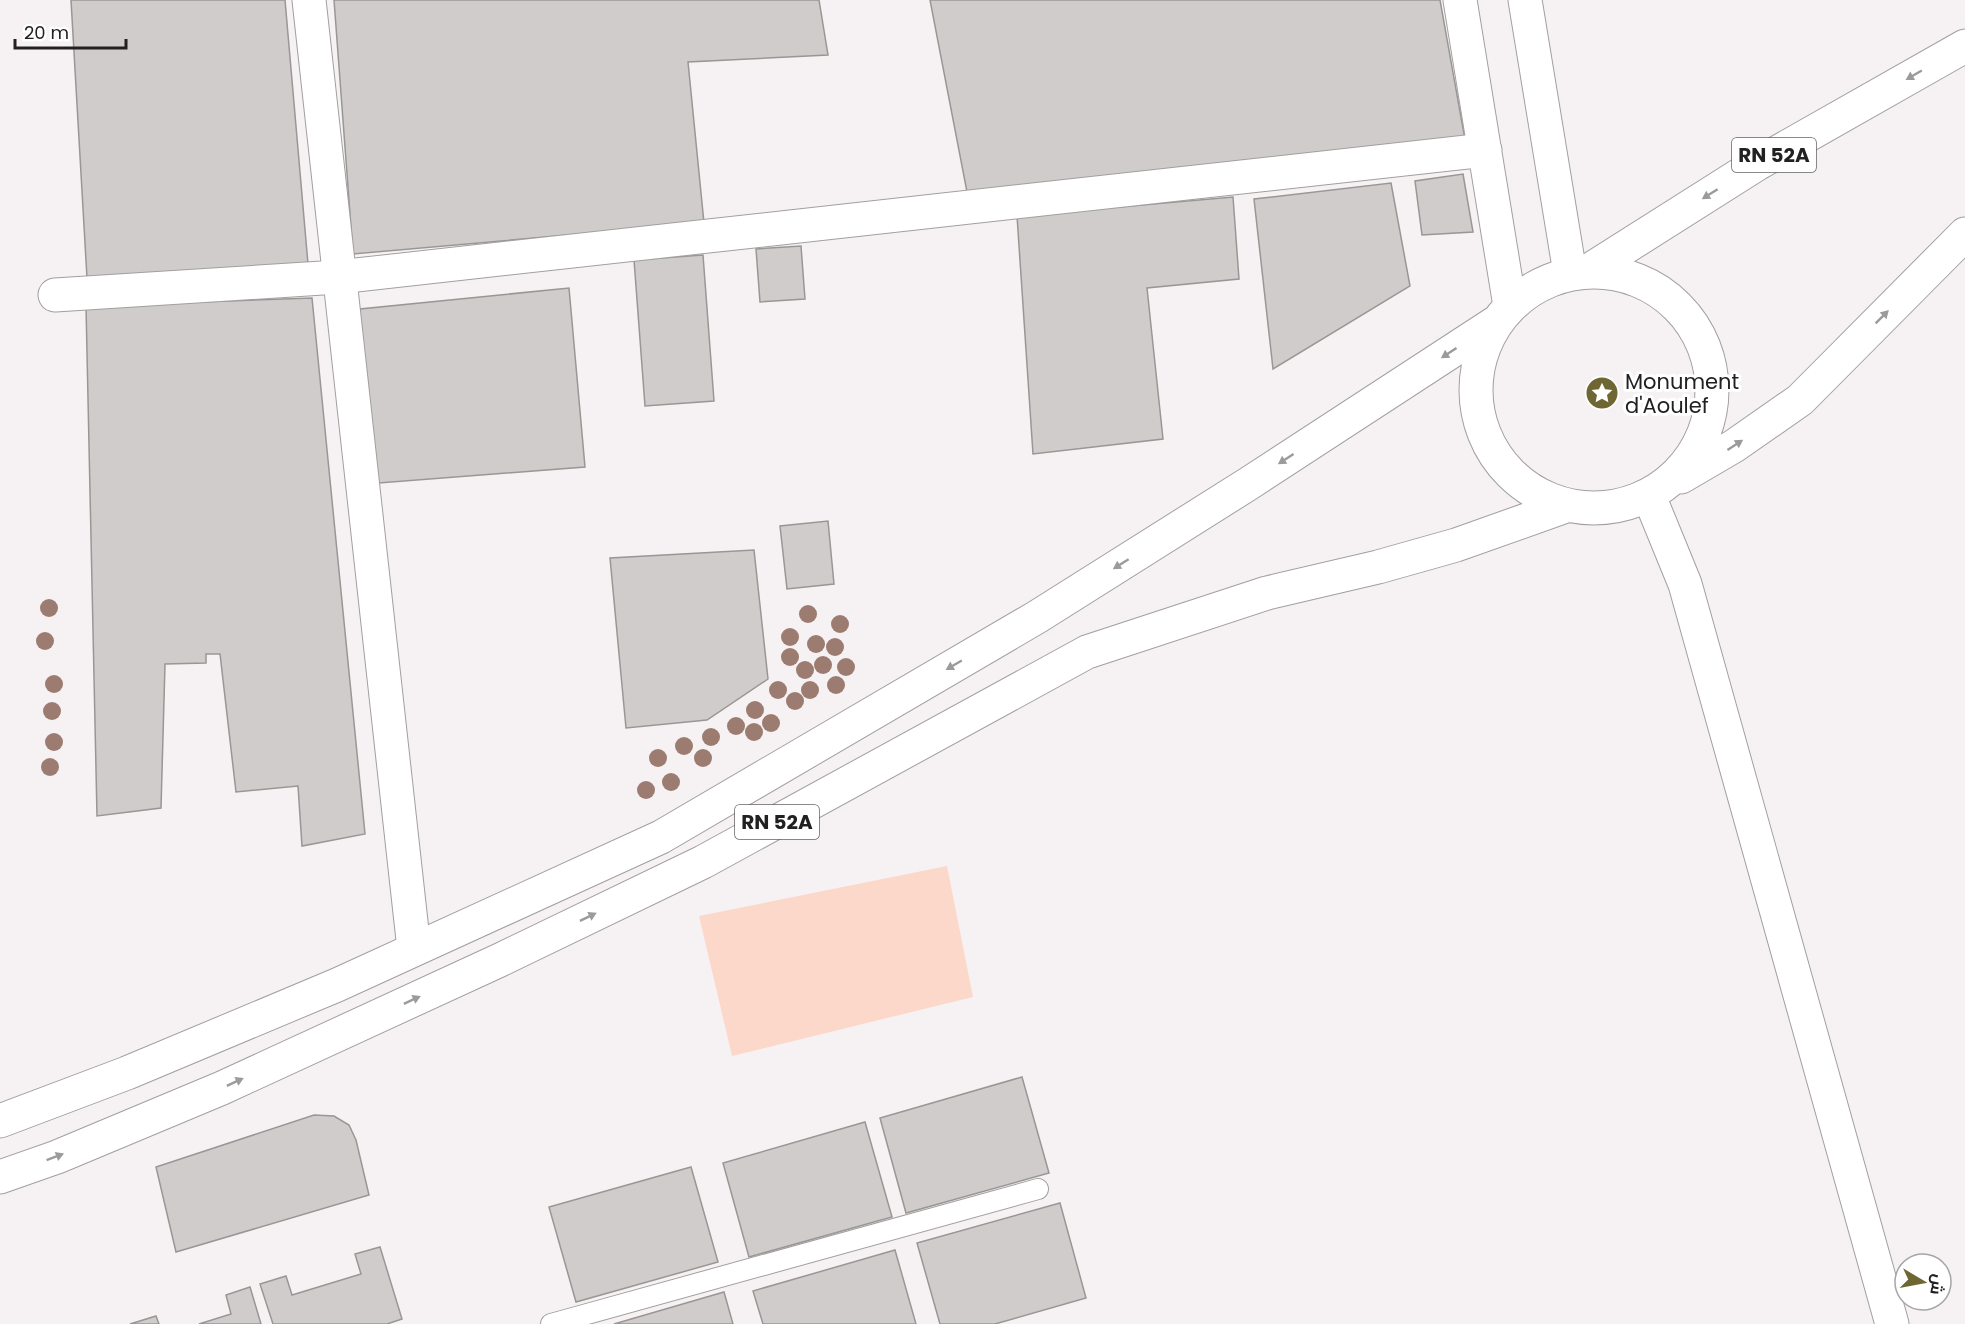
<svg xmlns="http://www.w3.org/2000/svg" width="1965" height="1324" viewBox="0 0 1965 1324" font-family="Poppins,Cairo,sans-serif">
	<rect width="100%" height="100%" fill="#f6f2f3"/>
	<path fill="#fcd8ca" d="M947,866L973,997L732,1056L699,916Z"/>
	<path fill="#cfcccb" stroke="#9a9696" stroke-width="1.5" d="M71,0H285L308,264L87,278Z
		M334,0H819L828,55L688,62L704,223L353,254Z
		M930,0H1440L1466,145L967,192Z
		M1463,174L1473,232L1422,235L1415,181Z
		M1391,183L1410,286L1273,369L1254,199Z
		M1233,197L1239,279L1147,288L1163,439L1033,454L1017,216Z
		M801,246L805,299L760,302L756,249Z
		M703,255L714,401L645,406L634,260Z
		M569,288L585,467L366,484L350,310Z
		M312,298L365,834L302,846L298,786L236,792L220,654H206V663L165,664L161,808L97,816L86,306Z
		M828,521L834,584L787,589L780,526Z
		M754,550L768,679L707,720L626,728L610,558Z
		M1022,1077L1049,1173L906,1213L880,1118Z
		M314,1115L334,1116L349,1125L356,1140L369,1195L176,1252L156,1167Z
		M865,1122L892,1217L749,1257L723,1163Z
		M691,1167L718,1262L576,1302L549,1207Z
		M1060,1203L1086,1298L995,1324H940L917,1243Z
		M380,1247L402,1319L387,1324H273L260,1284L286,1276L292,1295L361,1274L355,1254Z
		M895,1250L916,1324H763L753,1291Z
		M250,1287L261,1324H199L231,1314L226,1295Z
		M724,1292L733,1324H614Z
		M156,1316L159,1324H130Z"/>
	<g fill="none" stroke-linecap="round" stroke-linejoin="round">
		<g stroke="#a29f9f" stroke-width="22">
			<path id="lane" d="M551,1324L1038,1189"/>
		</g>
		<g stroke="#a29f9f" stroke-width="35">
			<path id="street" d="M309,0L414,949
				M1460,0L1510,306
				M1525,0L1570,273
				M55,295L338,277L1485,150
				M1649,496L1685,584L1892,1324"/>
		</g>
		<g stroke="#a29f9f" stroke-width="35">
			<path id="primary" d="M1588,271L1757,164L1965,46
				M1476 390a118 118 0 1 1 236 0a118 118 0 1 1-236 0Z
				M1681,477L1734,446L1800,400L1965,234
				M0,1121L127,1073L337,985L661,837L1037,617L1248,484L1498,321
				M0,1177L57,1157L222,1088L500,960L703,862L1087,652L1267,593L1378,567L1456,545L1566,506"/>
		</g>
		<use href="#lane" stroke="#fff" stroke-width="20"/>
		<use href="#street" stroke="#fff" stroke-width="33"/>
		<use href="#primary" stroke="#fff" stroke-width="33"/>
	</g>
	<g fill="#9c7c70">
		<circle cx="49" cy="608" r="9"/>
		<circle cx="808" cy="614" r="9"/>
		<circle cx="840" cy="624" r="9"/>
		<circle cx="790" cy="637" r="9"/>
		<circle cx="45" cy="641" r="9"/>
		<circle cx="816" cy="644" r="9"/>
		<circle cx="835" cy="647" r="9"/>
		<circle cx="790" cy="657" r="9"/>
		<circle cx="823" cy="665" r="9"/>
		<circle cx="846" cy="667" r="9"/>
		<circle cx="805" cy="670" r="9"/>
		<circle cx="54" cy="684" r="9"/>
		<circle cx="836" cy="685" r="9"/>
		<circle cx="778" cy="690" r="9"/>
		<circle cx="810" cy="690" r="9"/>
		<circle cx="795" cy="701" r="9"/>
		<circle cx="755" cy="710" r="9"/>
		<circle cx="52" cy="711" r="9"/>
		<circle cx="771" cy="723" r="9"/>
		<circle cx="736" cy="726" r="9"/>
		<circle cx="754" cy="732" r="9"/>
		<circle cx="711" cy="737" r="9"/>
		<circle cx="54" cy="742" r="9"/>
		<circle cx="684" cy="746" r="9"/>
		<circle cx="658" cy="758" r="9"/>
		<circle cx="703" cy="758" r="9"/>
		<circle cx="50" cy="767" r="9"/>
		<circle cx="671" cy="782" r="9"/>
		<circle cx="646" cy="790" r="9"/>
	</g>
	<defs><path id="oneway-solid" d="M-6-.8H1V-3.2L6.5 0L1 3.2V.8H-6Z" transform="scale(1.5)"/></defs>
	<g fill="#9c9b9b">
		<use href="#oneway-solid" transform="translate(1914 75) rotate(150)"/>
		<use href="#oneway-solid" transform="translate(1710 194) rotate(148)"/>
		<use href="#oneway-solid" transform="translate(1882 317) rotate(-45)"/>
		<use href="#oneway-solid" transform="translate(1449 353) rotate(147)"/>
		<use href="#oneway-solid" transform="translate(1735 445) rotate(-33)"/>
		<use href="#oneway-solid" transform="translate(1286 459) rotate(147)"/>
		<use href="#oneway-solid" transform="translate(1121 564) rotate(148)"/>
		<use href="#oneway-solid" transform="translate(954 665) rotate(150)"/>
		<use href="#oneway-solid" transform="translate(588 917) rotate(-26)"/>
		<use href="#oneway-solid" transform="translate(412 1000) rotate(-25)"/>
		<use href="#oneway-solid" transform="translate(235 1082) rotate(-25)"/>
		<use href="#oneway-solid" transform="translate(55 1157) rotate(-21)"/>
	</g>
	<defs>
		<g id="sight-disc" transform="scale(1.725)"><circle r="9.5" fill="#6f6733" stroke="#fff"/><path d="M0-6L1.8-2.2L6-1.7L2.9 1.2L3.7 5.4L0 3.3L-3.7 5.4L-2.9 1.2L-6-1.7L-1.8-2.2Z" fill="#fff"/></g>
	</defs>
	<g fill-rule="evenodd">
		<use href="#sight-disc" x="1602" y="393"/>
	</g>
	<g text-anchor="middle" dominant-baseline="central" stroke-width="6" stroke-linejoin="round" paint-order="stroke">
		<g fill="#fff" stroke="#646464" stroke-width="1.5">
			<rect x="1732" y="138" width="84" height="34" rx="4.5"/>
			<rect x="735" y="805" width="84" height="34" rx="4.5"/>
		</g>
		<g font-size="20" font-weight="bold" fill="#222121">
			<text x="1774" y="155">RN 52A</text>
			<text x="777" y="822">RN 52A</text>
		</g>
		<g font-size="21" fill="#222121" stroke="#fff" text-anchor="start">
			<text x="1625" y="381">Monument<tspan x="1625" dy="24">d'Aoulef</tspan></text>
		</g>
	</g>
	<g transform="translate(1923 1282) rotate(100)"><circle r="28" fill="#ffffff" stroke="#a7a6a6" stroke-width="1.5"/>
	<path d="M0-4.5L10 22L0 15L-10 22Z" fill="#6f6733"/>
	<text y="-9" font-size="16" font-weight="bold" text-anchor="middle" fill="#222121">ش</text>
	</g>
	<path d="M15 39v9h111v-9" fill="none" stroke="#222121" stroke-width="3"/>
	<text x="24" y="39" font-size="18" fill="#222121" stroke="#ffffff" stroke-width="4.5" paint-order="stroke">20 m</text>
</svg>
